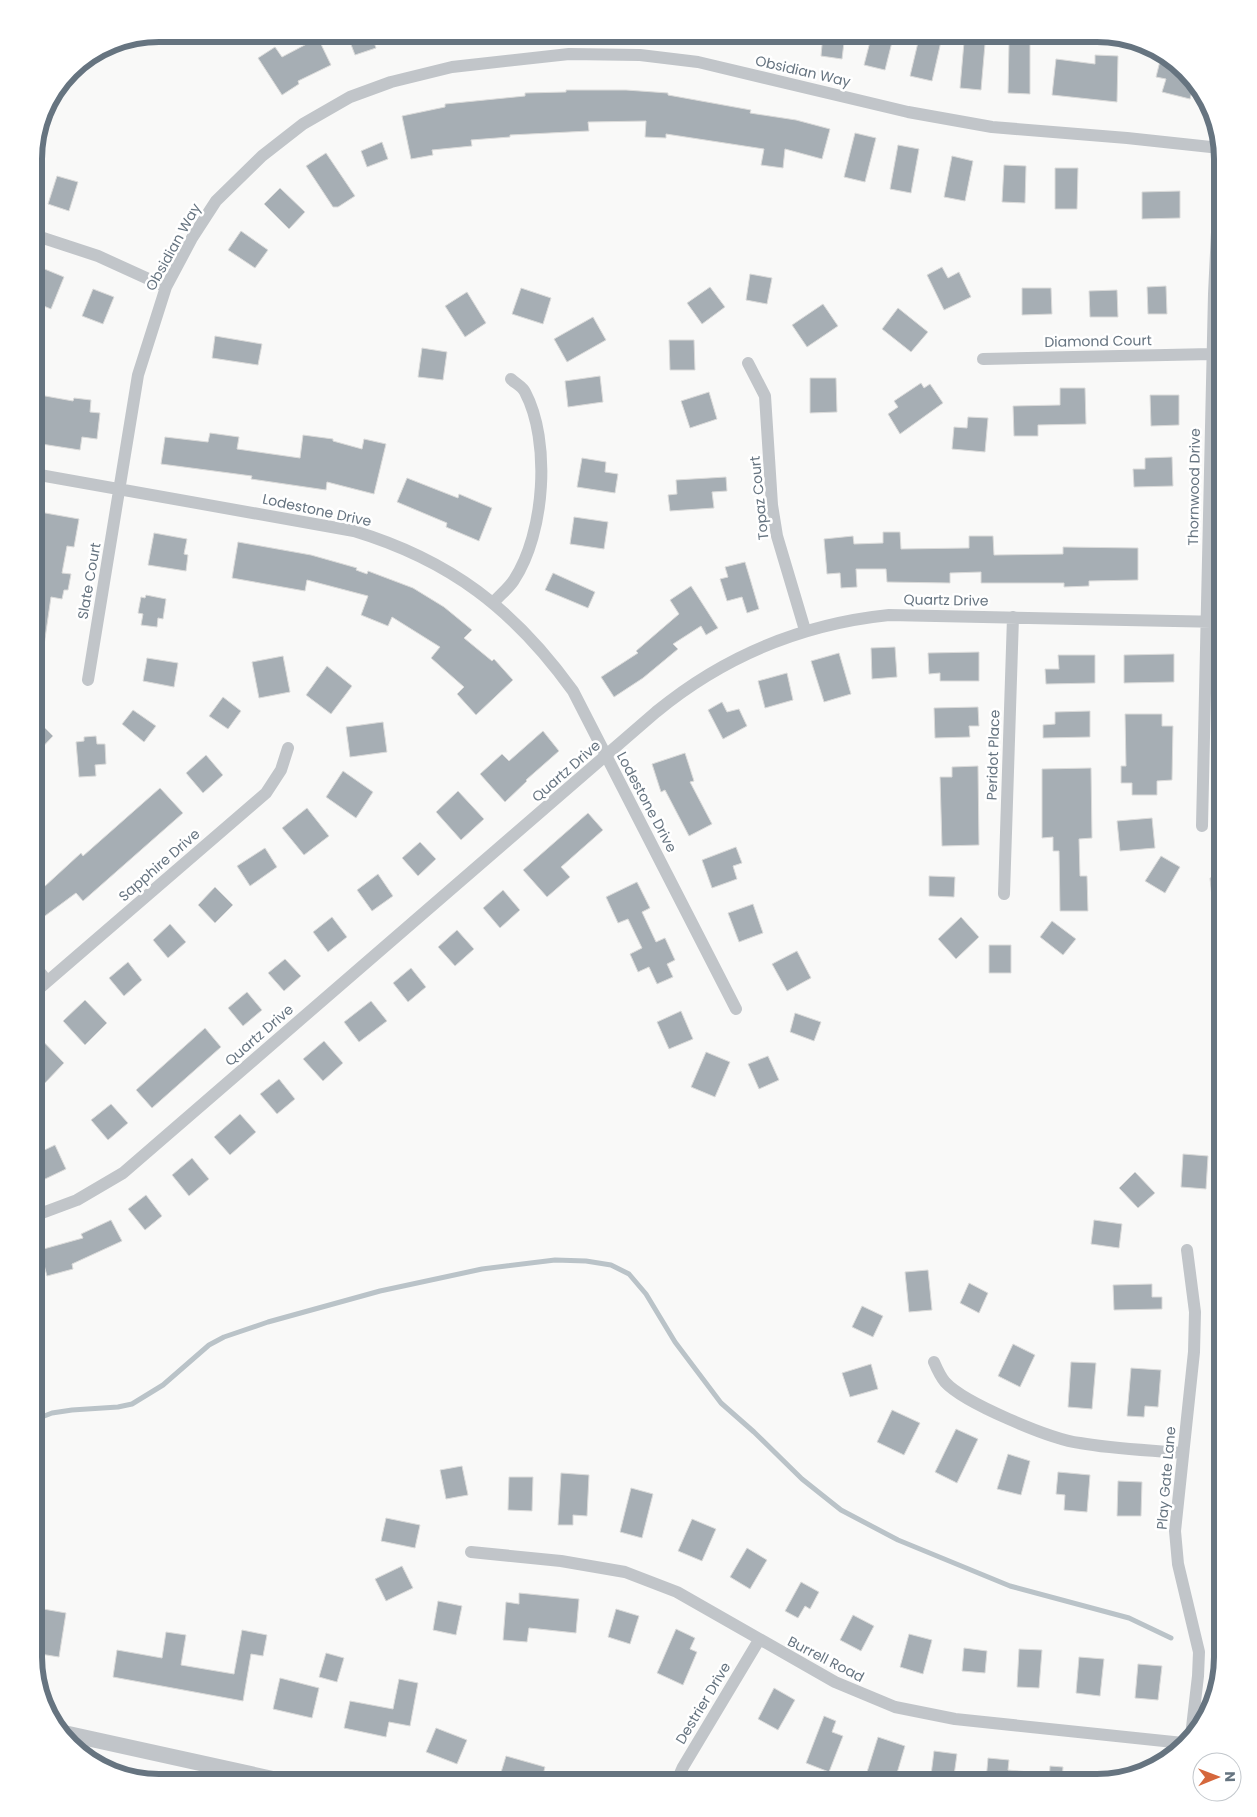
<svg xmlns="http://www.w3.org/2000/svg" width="1257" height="1817" viewBox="0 0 1257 1817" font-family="Poppins,sans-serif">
	<rect width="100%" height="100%" fill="#f9f9f8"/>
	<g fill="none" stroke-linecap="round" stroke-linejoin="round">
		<path stroke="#bac3c8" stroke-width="5" d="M34,1420L52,1413L72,1410L118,1407L132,1404L163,1385L209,1345L224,1337L268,1322L380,1291L482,1269L555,1260L586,1261L611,1265L629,1274L646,1294L675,1342L721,1403L754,1432L802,1479L841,1510L898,1540L1010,1586L1129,1618L1171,1638"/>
	</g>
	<path fill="#a6aeb4" stroke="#dbdbda" d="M347,34H371L376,48L355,55Z
		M823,34H845L842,59L821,56Z
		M872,34H894L885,70L864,65Z
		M920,34L942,37L932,81L910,76Z
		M318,38L331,65L298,81L299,84L282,95L258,58L275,47L282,57Z
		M964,42L985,44L981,90L960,88Z
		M1009,43H1030V94L1008,93Z
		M1095,55L1118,56L1117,102L1052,95L1056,59L1095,64Z
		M1160,61L1175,65L1194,84L1190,99L1162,92L1166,79L1156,77Z
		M566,90H626L668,93V95L751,110L750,113L796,120L830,129L822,159L785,149L783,168L761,165L764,149L666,134V138L645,137L646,121L588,122L589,131L510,135V137L471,140L472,146L432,150L433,155L411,159L402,116L445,107V104L525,96V93L566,92Z
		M855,133L876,138L865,182L844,177Z
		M382,142L388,159L367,167L361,151Z
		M898,145L919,149L911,193L890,189Z
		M326,153L355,196L338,207H333L306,166Z
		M952,156L973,161L965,201L944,197Z
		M1004,165L1026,166L1025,203L1002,202Z
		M1055,168H1078L1077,209H1055Z
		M57,176L78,182L69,211L48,204Z
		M280,188L305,212L289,229L264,204Z
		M1180,191V218L1142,219V192Z
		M241,231L268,250L255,268L228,250Z
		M942,267L948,278L959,272L971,297L944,310L927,275Z
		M42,268L64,277L51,309L34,302V287Z
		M750,274L772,278L767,304L746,300Z
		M1166,286L1167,314H1148L1147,287Z
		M710,287L725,307L702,324L687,303Z
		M521,288L551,298L543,324L512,314Z
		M1022,288H1051L1052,314L1022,315Z
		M93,289L114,297L103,324L82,316Z
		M1117,290L1118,317H1090L1089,291Z
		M467,292L486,323L465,337L445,306Z
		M823,304L838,326L807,347L792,325Z
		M898,308L928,332L911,352L882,329Z
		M593,317L606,340L567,362L554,339Z
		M215,336L262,344L258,365L212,358Z
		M669,340H694L695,370H670Z
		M422,348L447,352L443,380L418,377Z
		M600,376L603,402L568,407L565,381Z
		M810,378H836L837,412L810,413Z
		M921,383L924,388L930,384L943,403L900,434L888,414L898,407L894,401Z
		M1060,388H1085L1086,424L1038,425V436H1014L1013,406L1060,405Z
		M709,392L717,419L690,428L681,401Z
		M34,394L73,401L74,398L91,400L90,412L100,413L97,439L82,437L80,450L35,443L37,431H34Z
		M1150,395H1179V425L1151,426Z
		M968,417L988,418L985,452L952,449L954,427L967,428Z
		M210,433L239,437L237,449L300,458L303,435L333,439V441L362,449L364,439L386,444L374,494L327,482L326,490L251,479L252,476L161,464L165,437L208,442Z
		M1172,457L1173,486L1134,487L1133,469H1145V458Z
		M582,458L606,462L605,472L618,474L615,493L577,487Z
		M726,477L727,491L712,492L714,508L670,511L668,495L677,494L676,480Z
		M407,478L458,498L459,494L492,508L479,541L446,527L447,523L397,502Z
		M34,511L79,519L74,547L67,546L62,573L71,574L68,590H64L62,599L51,597L41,666L34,665V600L39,578L34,577Z
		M574,517L608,522L604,549L570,544Z
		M883,532H900L901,549L969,548V536H993L994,555L1063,554V547L1138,548V580L1089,581V586L1064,587V583H981V572L950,573V583L887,582L886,569H856L857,587L841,588L840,573L827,574L824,539L853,536L854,544L883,543Z
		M154,533L187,539L184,554L188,555L186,571L148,565Z
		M238,542L311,555L357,568L356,570L367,574L368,571L413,588L444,607L472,630L464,638L492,661L494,659L513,680L476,715L457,694L464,687L431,658L440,647L392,617L388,626L361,615L368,596L307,580L305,591L232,578Z
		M745,562L759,609L747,613L742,597L727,601L720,579L728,577L725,567Z
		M553,573L595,592L588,608L545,590Z
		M691,586L718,628L706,635L701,626L673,644L678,649L643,678L614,697L601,677L638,653L636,651L679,614L670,600Z
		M146,595L166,599L163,619L158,618L157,627L141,625L143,614L138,613L141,597L145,598Z
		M895,647L897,677L872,679L871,648Z
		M979,652V681H940V673L929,674L928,653Z
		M839,653L851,694L824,702L811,661Z
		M1174,654V682L1124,683V655Z
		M1058,655H1095V683L1046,684L1045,669H1059Z
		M283,656L290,692L259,698L252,662Z
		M147,658L178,663L174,687L143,681Z
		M327,666L352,686L331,714L306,695Z
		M787,673L793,700L765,708L758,681Z
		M223,697L241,711L228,729L209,716Z
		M722,702L727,712L739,709L747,726L723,739L708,710Z
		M978,707L979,726H969L970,737L935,738L934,708Z
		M133,710L156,726L144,742L122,724Z
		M1090,711V737L1043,738V725L1055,724V712Z
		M1125,714H1162V726H1173L1172,780L1157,781V795H1132V783H1121V766H1126Z
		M34,717L53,736L34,756Z
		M383,722L387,752L350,757L346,727Z
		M543,731L559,751L526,780L527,781L505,802L480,774L502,754L509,761Z
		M96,736L97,744H105L106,764L95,765L96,776L79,777L76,742L84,741V737Z
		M685,753L694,781L690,782L712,824L689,836L665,790L661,792L652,764Z
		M206,755L223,775L203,793L186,773Z
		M978,766L979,845L942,846L940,777H952V767Z
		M1091,768L1092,838L1079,839L1080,876H1087L1088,911H1060L1059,851H1053V837L1042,838V769Z
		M343,771L373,792L356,818L326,797Z
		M160,788L183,813L83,901L76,893L34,924V874L44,887L81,853L83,856Z
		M458,791L484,819L461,840L436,812Z
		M307,808L329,836L304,855L282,828Z
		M588,813L603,830L561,867L570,877L547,897L523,870Z
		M1152,818L1155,848L1120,851L1117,821Z
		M420,842L436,859L418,876L402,858Z
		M736,847L742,863L733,866L737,879L712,888L702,860Z
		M265,848L277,867L250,886L237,866Z
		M1161,856L1180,867L1165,893L1145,881Z
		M378,874L393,896L372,911L357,890Z
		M929,876L955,877L954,897L929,896Z
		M1223,876V916H1214L1210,878Z
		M637,882L650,908L642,912L656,942L665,938L675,960L667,964L673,977L657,984L649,967L638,972L630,954L642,948L628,919L618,923L606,897Z
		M215,887L233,905L215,923L198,905Z
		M503,890L520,910L500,928L483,908Z
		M753,904L763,933L739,942L728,913Z
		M332,917L347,937L328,952L313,932Z
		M961,917L979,937L956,959L938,939Z
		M1052,921L1076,939L1063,955L1040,937Z
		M170,924L186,942L168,958L153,940Z
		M457,930L474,949L455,966L438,947Z
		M989,945H1011V973H989Z
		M797,951L811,978L787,991L772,964Z
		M285,959L301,976L284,991L268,973Z
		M128,962L142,980L124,996L109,978Z
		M411,968L426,987L408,1002L393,983Z
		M247,992L262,1010L243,1026L228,1008Z
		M85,1000L107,1023L85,1045L63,1021Z
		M371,1001L387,1021L359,1042L344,1022Z
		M681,1011L693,1039L669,1049L657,1022Z
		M795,1013L821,1022L814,1041L790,1032Z
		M205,1028L221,1047L152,1108L136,1090Z
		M34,1032L64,1063L43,1085L34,1076Z
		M324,1041L343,1063L323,1081L303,1059Z
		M706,1052L730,1062L715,1097L691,1087Z
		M768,1056L779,1080L759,1089L748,1064Z
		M279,1079L295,1099L277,1114L260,1094Z
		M111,1104L128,1123L108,1140L91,1120Z
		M240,1114L256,1132L230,1155L214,1137Z
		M55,1145L66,1169L43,1180L34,1160V1155Z
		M1183,1154L1208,1156L1206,1189L1181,1187Z
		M192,1158L209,1179L189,1196L172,1175Z
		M1135,1172L1155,1193L1138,1208L1119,1188Z
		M146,1195L162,1216L145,1230L128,1209Z
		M111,1220L122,1241L72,1264L73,1269L47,1276L40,1250L83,1238L81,1234Z
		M1094,1220L1122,1224L1119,1248L1091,1244Z
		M928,1270L932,1310L909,1312L905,1272Z
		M969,1283L988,1293L979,1313L960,1303Z
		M1152,1284V1297H1162V1309L1114,1310L1113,1285Z
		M862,1306L883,1316L873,1337L852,1327Z
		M1013,1344L1035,1355L1020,1387L998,1376Z
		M1071,1362L1096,1363L1092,1409L1068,1407Z
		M871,1364L878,1389L850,1397L842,1373Z
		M1131,1368L1161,1370L1158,1407L1145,1406L1144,1417L1127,1416Z
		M892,1410L920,1423L904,1455L877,1442Z
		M956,1429L978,1439L957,1483L935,1472Z
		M1008,1454L1030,1461L1021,1495L997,1489Z
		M462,1466L468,1495L446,1499L440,1470Z
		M1058,1472L1090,1475L1087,1512L1064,1510L1065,1495L1056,1494Z
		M561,1473L589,1475L587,1516L573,1515V1525H558Z
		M509,1477H533L532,1511L508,1510Z
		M1118,1481L1142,1482L1141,1516H1117Z
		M631,1488L653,1494L642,1538L620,1532Z
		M386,1518L420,1525L415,1548L381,1541Z
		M692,1519L716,1529L702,1561L678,1551Z
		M747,1548L767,1560L750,1589L730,1577Z
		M402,1566L413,1588L386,1601L375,1579Z
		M801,1582L819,1592L810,1609L805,1606L798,1618L785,1611Z
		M519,1593L579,1599L576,1633L529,1628L527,1642L503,1640L506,1602L519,1604Z
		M438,1601L462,1606L456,1635L433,1630Z
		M43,1609L66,1613L59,1657L34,1653V1633H39Z
		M616,1609L639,1616L630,1644L608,1637Z
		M853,1615L874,1626L861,1651L840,1640Z
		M676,1629L695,1638L690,1649L697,1652L683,1685L657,1673Z
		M242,1630L267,1635L263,1656L251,1654L243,1701L113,1677L117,1650L162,1658L166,1632L186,1635L181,1665L234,1674Z
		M909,1634L932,1640L923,1674L900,1667Z
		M964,1648L987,1651L985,1673L962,1671Z
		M1019,1649L1042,1650L1039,1688L1017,1687Z
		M326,1653L344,1658L337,1682L319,1677Z
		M1079,1657L1104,1659L1100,1696L1076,1693Z
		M1138,1664L1162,1666L1158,1700L1135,1698Z
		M280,1678L319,1688L312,1718L273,1709Z
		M399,1679L418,1683L410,1726L389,1722L386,1737L344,1728L350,1701L393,1709Z
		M774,1688L795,1700L778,1730L758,1719Z
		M824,1716L836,1721L832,1732L843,1736L829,1772L806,1763Z
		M436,1728L467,1740L457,1764L426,1752Z
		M878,1737L905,1746L895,1780L867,1772Z
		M934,1751L957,1754L953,1783H930Z
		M506,1756L545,1767L541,1783H515L499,1779Z
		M988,1758L1009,1760L1008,1770L1040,1773L1039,1783H995V1781L986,1780Z
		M1050,1766L1063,1767L1062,1783H1049Z"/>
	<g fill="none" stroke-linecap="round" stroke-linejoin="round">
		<path stroke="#c1c5c9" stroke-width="12" d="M34,235L98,256L166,287
			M983,359L1212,354
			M748,363L765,396L772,505L777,536L805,630
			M34,474L354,531C450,560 514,609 573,691L736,1009
			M494,602C500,595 509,588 514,580C545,533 551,441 525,392C523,387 515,383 511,379
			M88,680L138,375L166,287L192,238L216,201L262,156L303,124L350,97L391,82L452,67L569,54L640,55L698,62L908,112L992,127L1127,138L1220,148
			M1202,826L1214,294L1221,150
			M1004,894L1013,617
			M34,965L47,981
			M34,993L266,793L281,770L288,748
			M34,1216L77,1200L123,1173L656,712C724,656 802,624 889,615L1223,622
			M1187,1250L1195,1312L1194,1352L1175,1531L1178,1564L1199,1652L1198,1676L1191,1736
			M934,1362C937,1369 940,1376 945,1382C964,1403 1050,1439 1080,1443C1113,1449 1148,1450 1182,1453
			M471,1552L561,1561L625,1572L677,1592L835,1682L895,1707L955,1719L1183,1743
			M676,1783L683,1767L759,1640"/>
		<path stroke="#c1c5c9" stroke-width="16" d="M64,1733L291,1783"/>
	</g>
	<g text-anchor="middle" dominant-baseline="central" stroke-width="5" stroke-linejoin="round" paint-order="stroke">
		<g font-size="14" fill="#667480" stroke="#fff">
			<text transform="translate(803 71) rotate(13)">Obsidian Way</text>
			<text transform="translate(173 247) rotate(-61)">Obsidian Way</text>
			<text transform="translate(1098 341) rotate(-1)">Diamond Court</text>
			<text transform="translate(1194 487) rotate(-89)">Thornwood Drive</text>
			<text transform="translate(759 498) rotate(-96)">Topaz Court</text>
			<text transform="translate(317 510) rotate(12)">Lodestone Drive</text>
			<text transform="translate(89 581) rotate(-80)">Slate Court</text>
			<text transform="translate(946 600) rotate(1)">Quartz Drive</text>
			<text transform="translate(993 755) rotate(-88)">Peridot Place</text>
			<text transform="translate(566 771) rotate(-41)">Quartz Drive</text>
			<text transform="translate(647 802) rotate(62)">Lodestone Drive</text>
			<text transform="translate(159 865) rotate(-41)">Sapphire Drive</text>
			<text transform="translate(259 1035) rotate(-41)">Quartz Drive</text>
			<text transform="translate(1166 1478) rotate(-85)">Play Gate Lane</text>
			<text transform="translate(826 1659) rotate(27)">Burrell Road</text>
			<text transform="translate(703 1703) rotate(-59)">Destrier Drive</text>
		</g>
	</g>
	<path d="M0 0H1257V1817H0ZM159 42H1097A117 117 0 0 1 1214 159V1657A117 117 0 0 1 1097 1774H159A117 117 0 0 1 42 1657V159A117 117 0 0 1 159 42Z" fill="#fff" fill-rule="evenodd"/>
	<path fill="none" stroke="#667480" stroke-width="6" d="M159 42H1097A117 117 0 0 1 1214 159V1657A117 117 0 0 1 1097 1774H159A117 117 0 0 1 42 1657V159A117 117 0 0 1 159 42Z"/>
	<g transform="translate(1217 1777) rotate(89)"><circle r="24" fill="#ffffff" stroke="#c2c7cc"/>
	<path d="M0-4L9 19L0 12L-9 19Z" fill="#d5673c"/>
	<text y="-8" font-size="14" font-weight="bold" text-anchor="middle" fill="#667480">N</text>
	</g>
</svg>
